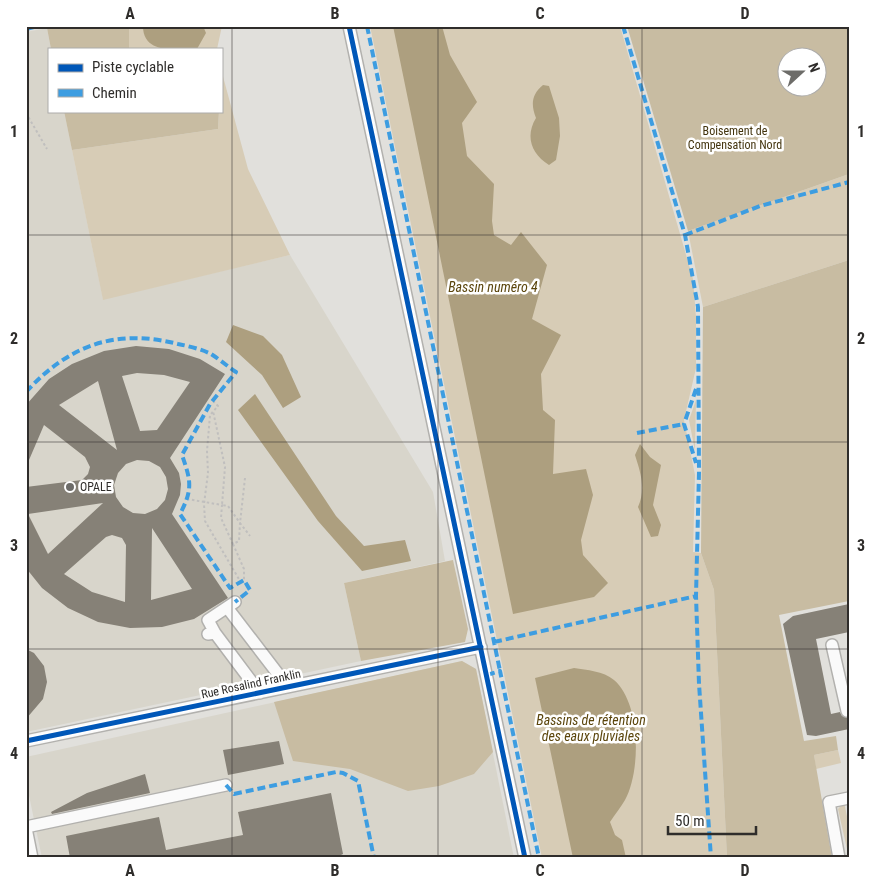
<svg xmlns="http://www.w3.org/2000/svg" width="875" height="884" viewBox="0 0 875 884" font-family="'Roboto Condensed',sans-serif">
	<rect width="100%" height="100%" fill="#e1e0dc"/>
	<path fill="#d8d5cb" d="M47,28L51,49H49V111H64L103,299L290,255L433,492L445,561L344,583L361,661L26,732V32Z
		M462,661L476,669L514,858H42L26,781V757Z"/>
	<path fill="#d7ccb6" d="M129,26H222L217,49H129Z
		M370,26H620L693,279L696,317V368L684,420L695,475L693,552L701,553L714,590L727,858H542Z
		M221,69L248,169L290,255L103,300L72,150L218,129L219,111H221Z
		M849,174V260L703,307L688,231Z
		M696,400L695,451L689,420Z
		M838,750L841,763L816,769L814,755Z
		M844,802L849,826V858L838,809Z"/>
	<path fill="#c8bca2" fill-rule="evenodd" d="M54,26H129V49H51L47,28Z
		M627,26H849V174L688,231ZM788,58H818V88H788Z
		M64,111H219L218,129L72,150Z
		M849,260V601L779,615L804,741L836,736L838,750L814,755L832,858H727L714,590L701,553L703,307Z
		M453,560L468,629L465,642L361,661L344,583Z
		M462,661L476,669L493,752L474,774L439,786L408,791L350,769L293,761L274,702Z"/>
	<path fill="#ad9f7f" d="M143,26H203L206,33L197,49C177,49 143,55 143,26Z
		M393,26H442L450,55L477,102L462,123L467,156L494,184L492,221L494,235L511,245L521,232L547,265L532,319L561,335L541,374L543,410L555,420L553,474L586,469L593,495L581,540L583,555L608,583L594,597L513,614Z
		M543,85L549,86L559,118L560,136L556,160L549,165C531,154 525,136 536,118C531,105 531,95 543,85Z
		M233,325L263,336L282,355L301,397L283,408L262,375L226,342Z
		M255,394L336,516L364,546L405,540L411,561L362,571L318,521L238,410Z
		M640,444L650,457L661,465L653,505L661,525L658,536L651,537L638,507C646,489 641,474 635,455Z
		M574,668C587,670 603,671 614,680C641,703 641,771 625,800C621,807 615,814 610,822L615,835L622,840L626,858H573L535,678Z"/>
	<path fill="#868177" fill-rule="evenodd" d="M136,346L169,349L200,359L225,374L170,458L179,473L181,484L180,495L172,514L228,598L194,619L162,627L130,628L98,622L68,608L42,588L26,568V487L82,480L88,474L90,467L85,457L44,425L26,467V405L49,379L72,364L104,351ZM137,373L164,375L190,382L157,430L140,431L122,376ZM98,381L117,450L59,405ZM137,460L149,461L160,467L166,477L168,489L165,500L157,509L145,514L133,513L123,507L116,497L114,485L118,473L126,464ZM103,503L48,554L28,514ZM152,528L192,589L151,600ZM112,535L122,538L126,545L125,602L92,592L64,574L106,537Z
		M849,604V632L816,639L831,714L840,712L842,716L849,718V729L816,736L807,735L783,624L793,616Z
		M26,649L34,653L44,666L47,682L43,699L26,719Z
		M279,741L284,764L228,775L223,750Z
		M145,774L150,793L52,814L51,812L87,793Z
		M331,793L343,854L335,858H70L66,836L159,817L166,850L243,835L238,812Z"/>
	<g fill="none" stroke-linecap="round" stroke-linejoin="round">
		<g stroke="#b2b1ae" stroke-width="14">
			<path id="minor" d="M349,26L525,858
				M229,610L288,687
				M215,633L208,620L235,602
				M208,634L215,633L260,693
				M832,645L847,711
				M26,741L481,647
				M26,827L226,785
				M26,828L32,858
				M839,858L829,802L849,798"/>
		</g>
		<path stroke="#c0bfbe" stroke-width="2" stroke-dasharray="2.5 2.5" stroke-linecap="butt" d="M26,113L47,149
			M213,401L218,406L210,415L207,451L208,473L204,504L205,521L240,581
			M245,478L240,523L250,536
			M187,499L222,505L221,518L233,544L239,541L240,523L228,506L222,505L225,467L213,411
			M233,544L244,569V580"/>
		<use href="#minor" stroke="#fafafa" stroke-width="11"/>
		<path stroke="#3d9de1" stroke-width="4" stroke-dasharray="8 4" stroke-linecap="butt" d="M367,26L500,671
			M623,26L685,235L698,307L699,472L696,596L699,684L711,858
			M26,29L38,26
			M685,235L760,206L849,182
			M696,389L684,424L696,463
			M26,392C69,345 116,328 178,344C188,346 201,349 211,354C219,359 227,366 236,372L210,404L182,455C191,481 193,489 180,514L230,588L244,580L250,590L235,602
			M637,433L684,424
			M494,642L696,596
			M487,675L500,671L539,858
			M226,785L234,794L336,772L343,773L358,781L374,858"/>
		<g stroke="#fff" stroke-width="8">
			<path id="cycleway" d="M349,26L525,858
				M26,741L481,647"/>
		</g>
		<use href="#cycleway" stroke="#0057b8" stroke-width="5"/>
	</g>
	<path fill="none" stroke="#2f2d2b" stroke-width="1" stroke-opacity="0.55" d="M232,26V858M438,26V858M642,26V858M26,235H849M26,442H849M26,649H849"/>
	<circle fill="#6d6c69" stroke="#fff" stroke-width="2" cx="70" cy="487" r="5"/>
	<g text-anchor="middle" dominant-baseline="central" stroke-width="5" stroke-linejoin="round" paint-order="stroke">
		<g font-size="12" fill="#42330d" stroke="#fff">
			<text x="735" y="131">Boisement de<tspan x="735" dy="14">Compensation Nord</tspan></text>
		</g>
		<g font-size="12" fill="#2f2d2b" stroke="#fff" text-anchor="start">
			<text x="80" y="487">OPALE</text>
		</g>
		<g font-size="12" fill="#2f2d2b" stroke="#fff">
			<text transform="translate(251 684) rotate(-12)">Rue Rosalind Franklin</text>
		</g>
		<g font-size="14" font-style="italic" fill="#5b450c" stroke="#fff">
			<text x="493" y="287">Bassin numéro 4</text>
			<text x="591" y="720">Bassins de rétention<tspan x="591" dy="16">des eaux pluviales</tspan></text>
		</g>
	</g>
	<rect width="875" height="884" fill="none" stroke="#ffffff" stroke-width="55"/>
	<rect x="48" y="48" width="175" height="65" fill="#ffffff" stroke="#acabaa"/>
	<rect x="58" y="64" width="25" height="8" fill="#0057b8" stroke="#acabaa"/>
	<text x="92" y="72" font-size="15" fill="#2f2d2b">Piste cyclable</text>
	<rect x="58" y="89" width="25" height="8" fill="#3d9de1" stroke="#acabaa"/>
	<text x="92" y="98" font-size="15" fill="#2f2d2b">Chemin</text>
	<g transform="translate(802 72) rotate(69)"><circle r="24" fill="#ffffff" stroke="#acabaa"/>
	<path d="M0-4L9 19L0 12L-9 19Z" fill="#6d6c69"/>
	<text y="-8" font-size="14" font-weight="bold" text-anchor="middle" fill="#2f2d2b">N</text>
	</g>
	<path d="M668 826v8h88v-8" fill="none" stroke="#2f2d2b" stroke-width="2.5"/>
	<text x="675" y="826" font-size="15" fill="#2f2d2b" stroke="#ffffff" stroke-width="4" paint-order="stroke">50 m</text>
	<rect x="28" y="28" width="820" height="828" fill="none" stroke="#2f2d2b" stroke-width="2"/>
	<g font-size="16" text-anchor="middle" font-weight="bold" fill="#2f2d2b">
		<text x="130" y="19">A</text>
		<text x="335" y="19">B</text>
		<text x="540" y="19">C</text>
		<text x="745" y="19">D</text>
		<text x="14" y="137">1</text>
		<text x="861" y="137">1</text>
		<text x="14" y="344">2</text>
		<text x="861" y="344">2</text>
		<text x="14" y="551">3</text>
		<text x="861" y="551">3</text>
		<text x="14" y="759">4</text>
		<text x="861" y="759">4</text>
		<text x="130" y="876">A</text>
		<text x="335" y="876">B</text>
		<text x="540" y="876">C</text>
		<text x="745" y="876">D</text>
	</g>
</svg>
